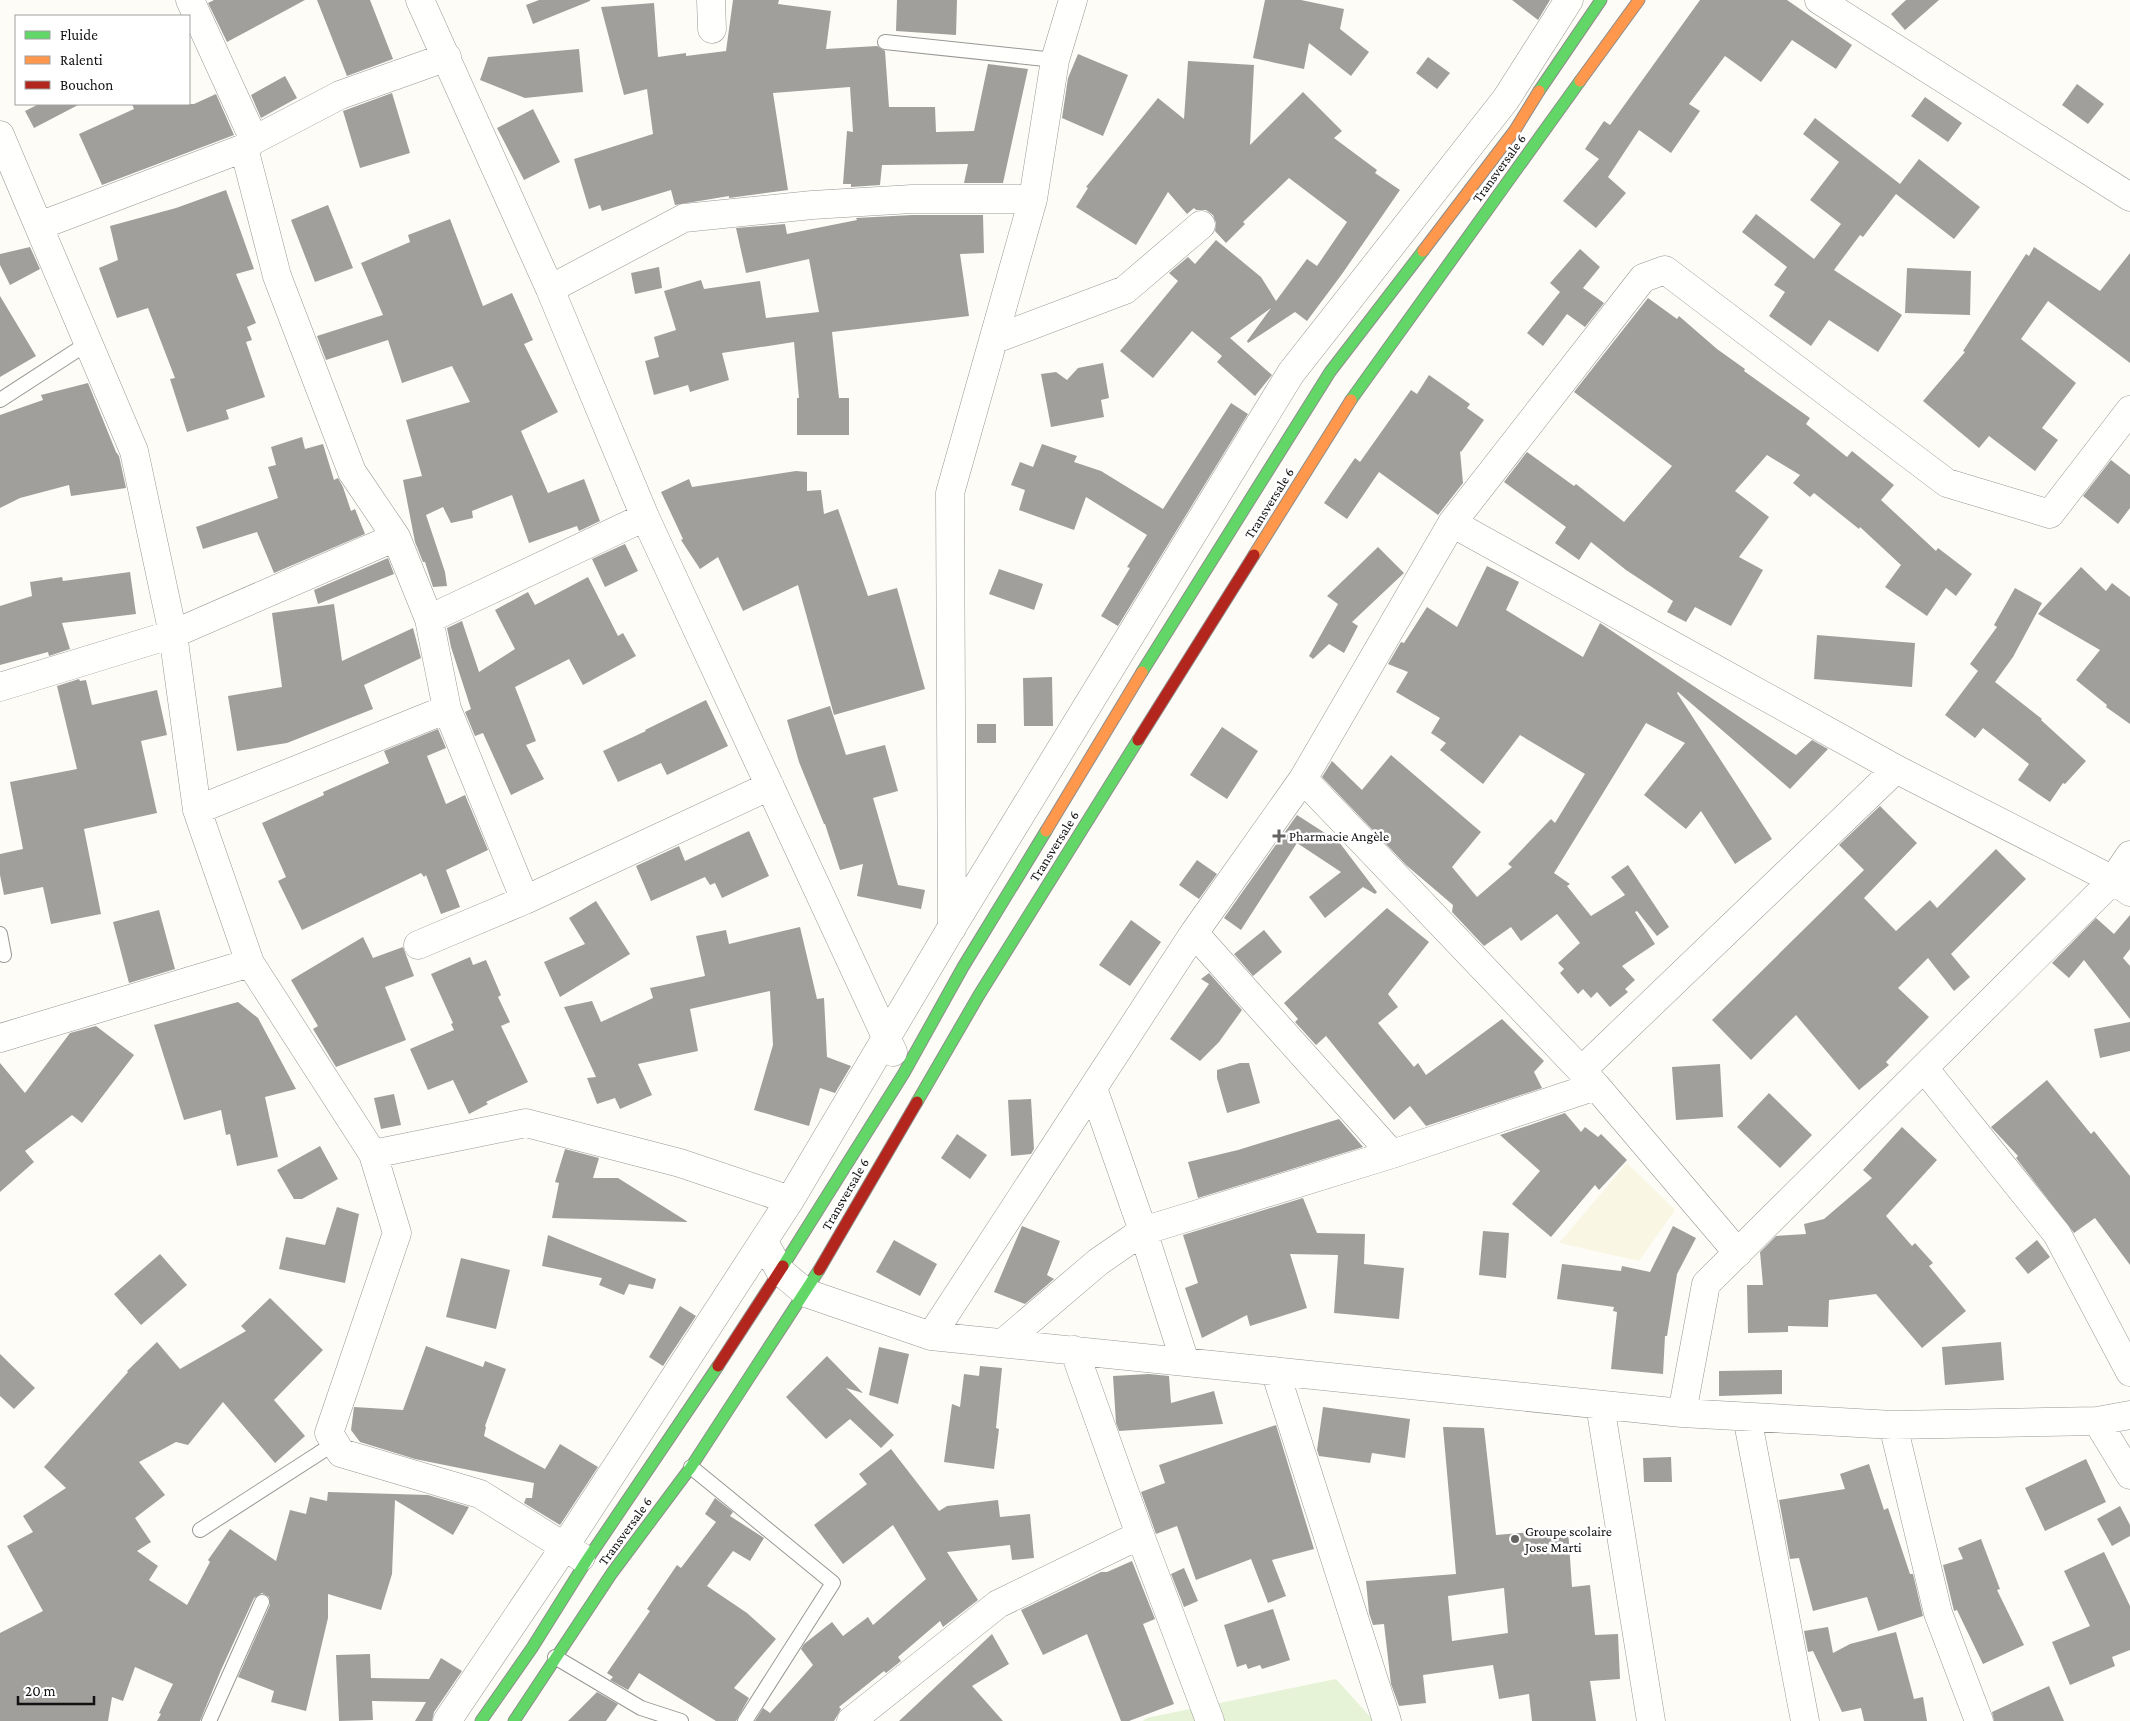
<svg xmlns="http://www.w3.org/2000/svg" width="2130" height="1721" viewBox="0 0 2130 1721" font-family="'Crimson Pro',serif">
	<rect width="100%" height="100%" fill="#fdfcf7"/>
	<path fill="#f9f7e4" d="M1627,1163L1675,1210L1639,1261L1559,1243Z"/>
	<path fill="#e7f3d7" d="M1336,1679L1374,1721H1143L1146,1718Z"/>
	<path fill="#a19f9c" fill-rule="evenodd" d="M214,0H305L227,42L208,3Z
		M317,0H370L393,59L347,76Z
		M539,0H590V1L533,24L526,5Z
		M733,0H779L778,4L831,11L826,49L877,46L885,51L889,107H935L936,132L974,131L988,64L1028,69L1003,183H964L968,164L882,165L880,185L851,187V184H843L847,131L853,132L850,87L773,93L788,190L729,198V196L675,205L671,190L602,211L600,205L589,209L574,159L653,134L647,89L624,95L601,7L654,3L658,57L686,53V56L726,51Z
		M897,0H957L956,35L896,31Z
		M1265,0H1301L1344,9L1340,29L1369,52L1351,76L1309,43L1304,69L1253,58Z
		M1512,0H1550L1538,20Z
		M1700,0H1787L1852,45L1836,69L1792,40L1761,82L1725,56L1689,104L1700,111L1671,153L1639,130L1608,177L1626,193L1596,228L1563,201L1599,159L1585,149L1604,121L1610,125Z
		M1906,0H1939L1905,30L1891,14Z
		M579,49L583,92L525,98L480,80L488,57Z
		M1078,54L1128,75L1103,136L1062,118L1068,78Z
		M1428,57L1450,73L1437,89L1416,73Z
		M1188,61L1254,65L1250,145L1303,92L1342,131L1334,138L1377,170L1375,173L1400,190L1342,274L1307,321L1295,312L1248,343L1247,341L1271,308L1230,338L1272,375L1255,396L1217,362L1222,356L1192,331L1153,378L1120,351L1178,281L1169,273L1188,257L1195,264L1216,240L1261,277L1276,301L1307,259L1317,266L1347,222L1289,178L1243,222L1245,224L1226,243L1215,231L1216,223L1213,215L1206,210H1196L1194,208L1187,214L1168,192L1136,245L1076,207L1088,188L1086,187L1158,98L1184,119Z
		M285,76L297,98L261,118L251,95Z
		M2077,84L2104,104L2088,124L2062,105Z
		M392,93L410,153L360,168L343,111Z
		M216,94L234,135L102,185L79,134L134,109L132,104H194Z
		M1925,97L1962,123L1948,142L1911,116Z
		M39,104H80L34,128L25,111Z
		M533,109L560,162L524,180L497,128Z
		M1815,118L1900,184L1919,159L1980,207L1954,239L1896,194L1863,237L1860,235L1834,270L1902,315L1878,352L1829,320L1811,346L1769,316L1785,292L1774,285L1787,267L1742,232L1756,214L1814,259L1841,224L1810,200L1839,162L1803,134Z
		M226,190L254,269L236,274L256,323L247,327L252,340L246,342L265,397L226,410L229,419L187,432L170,379L175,378L148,308L117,318L99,268L118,260L110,226L176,208Z
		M328,205L353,268L315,282L291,220Z
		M912,215H983L984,253L960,254L969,316L832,332L839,398H849V435H797V398H799L794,342L722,353L729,380L690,392L688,385L654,395L645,361L659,357L654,337L676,330L664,291L701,280L704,289L760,281L766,318L819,312L809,259L746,273L736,228L785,224L787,234L857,220L856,218Z
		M450,219L483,306L512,293L533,340L524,344L558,412L521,431L548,493L584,479L600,521L579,531L577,526L529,543L512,495L472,511L473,518L451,523L443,507L426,515L445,572L447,586L433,587L425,562H423L415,542L403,480L422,476L406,420L470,402L452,366L402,383L388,340L326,360L317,336L383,315L361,263L410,242L408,235Z
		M30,247L40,269L10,285L0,265V254Z
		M2034,247L2100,291L2130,253V363L2048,301L2021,339L2076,383L2042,428L2058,440L2035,471L1989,436L1979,448L1923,401L1965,352L1963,351L2026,254L2029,256Z
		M1580,249L1600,267L1583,288L1604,303L1585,327L1567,314L1543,346L1527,333L1560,292L1550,283Z
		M659,267L662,288L635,294L631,273Z
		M1907,268L1971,271L1970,315L1905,313Z
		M0,296L36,356L0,377Z
		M1648,298L1677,319L1679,316L1717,349L1745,369L1744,371L1810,418L1806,424L1847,457L1852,451L1894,485L1881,500L1936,551L1938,548L1972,574L1956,596L1946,588L1927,616L1885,587L1901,565L1860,527L1859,529L1814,493L1810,497L1793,483L1800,475L1767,455L1735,491L1769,517L1739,557L1763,570L1731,626L1695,607L1686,622L1667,612L1673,601L1626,570L1591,542L1579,560L1555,543L1566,527L1504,482L1527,452L1574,486L1576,484L1624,522L1672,466L1574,392Z
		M1103,363L1109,398L1101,400L1104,417L1051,427L1041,374L1056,372L1067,380L1078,368Z
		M1429,375L1470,404L1467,408L1484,420L1461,452L1460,451L1463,483L1438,515L1379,472L1347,519L1324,503L1355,458L1360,462L1411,390L1417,394Z
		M88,383L116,452L119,456L126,488L71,496L69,485L20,498L0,508V415L43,400L41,395Z
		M1231,403L1248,414L1118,626L1101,616L1130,568L1127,567L1147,535L1086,497L1074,530L1019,510L1025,490L1011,485L1020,462L1033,467L1042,444L1077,456L1074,462L1101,471L1163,509Z
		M302,437L305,449L323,444L334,480L338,478L343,487L351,511L355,509L365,534L274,573L257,532L203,549L196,527L278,498L268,467L276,465L271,447Z
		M2111,460L2130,475V508L2118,524L2083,496Z
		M796,471L807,472V491L821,490L824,514L838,509L868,596L897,588L925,689L834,715L798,585L743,611L718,557L700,569L681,540L683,539L661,492L689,479L692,487Z
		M625,544L638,571L605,587L592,559Z
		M1378,547L1404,573L1352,622L1358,626L1344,653L1329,644L1313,659L1309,656L1338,604L1327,596Z
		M388,558L394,574L318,604L314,590Z
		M1487,566L1519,582L1506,610L1583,657L1600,623L1796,755L1812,740L1828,749L1790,789L1678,692L1677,693L1772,839L1735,864L1701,811L1686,829L1644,795L1685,743L1646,723L1554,873L1570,884L1567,886L1591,916L1625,895L1611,877L1628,865L1669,927L1657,936L1637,911L1635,912L1655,944L1622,966L1635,980L1625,989L1628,992L1610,1007L1597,992L1591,998L1583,989L1578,994L1560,973L1564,969L1558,963L1580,943L1557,914L1521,941L1511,927L1484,946L1452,912L1453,905L1406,865L1322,777L1332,761L1362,790L1391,755L1481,832L1452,867L1477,897L1512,867L1508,864L1551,819L1555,823L1585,774L1520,735L1483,784L1440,750L1446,743L1431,733L1440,718L1396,692L1408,672L1388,664L1401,642L1404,643L1427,607L1457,627Z
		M2081,567L2106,591L2112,583L2130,597V724L2106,707L2107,705L2076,680L2100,650L2038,614Z
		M999,569L1043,584L1034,610L989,594Z
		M130,572L136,614L62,623L70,649L49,656L48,652L0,665V606L32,596L30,582L62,577L63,581Z
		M588,577L618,636L623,633L636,656L583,685L569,659L515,687L536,741L526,745L544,779L511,795L483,733L475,736L465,712L471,709L451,647L447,628L462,621L479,672L515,649L495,610L528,592L535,605Z
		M2015,588L2042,603L2013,657L1995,682L2042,719L2041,720L2086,761L2065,784L2063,783L2050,802L2018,780L2029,764L1983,728L1975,738L1945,715L1978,671L1970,664L1997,627L1994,625Z
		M334,604L342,661L413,628L421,658L364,685L373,709L287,743L237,751L228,696L282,687L272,613Z
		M1817,635L1915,643L1912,687L1814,679Z
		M1052,677L1053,726H1024L1023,678Z
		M79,679L80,681L86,680L92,705L157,690L167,735L141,741L157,813L84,829L101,914L51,924L43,887L4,895L0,875V854L23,849L10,782L77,769L57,686Z
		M706,700L728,746L667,775L661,763L618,782L603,751L646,731L645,730Z
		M830,706L846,755L885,745L898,791L873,798L898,885L925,890L921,909L857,896L863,864L840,870L825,824H824L799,762L787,720Z
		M977,724H996V743H977Z
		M1222,727L1258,751L1227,799L1190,775Z
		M438,729L446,748L427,756L446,804L465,795L488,850L446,870L460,907L441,914L426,875L424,877L421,873L302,930L278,881L286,877L262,823L324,795L323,792L389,763L384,751Z
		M1880,806L1917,843L1864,898L1896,931L1930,900L1937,908L1996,849L2026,879L1951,954L1970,977L1954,991L1928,958L1898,988L1929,1017L1886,1062L1889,1065L1859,1090L1796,1015L1751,1060L1712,1020L1864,870L1839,845Z
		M1297,815L1339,842L1377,892L1375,894L1363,887L1325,918L1309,897L1341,872L1297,843L1241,930L1224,918Z
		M749,831L769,876L722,898L715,883L710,885L705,877L651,901L636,866L679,846L685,861Z
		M1197,860L1217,874L1199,899L1179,885Z
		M596,901L630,954L560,997L544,962L585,944L569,918Z
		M1387,908L1429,942L1388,994L1398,1007L1378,1023L1414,1067L1418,1063L1426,1075L1502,1019L1544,1061L1534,1072L1542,1088L1426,1126L1410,1106L1394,1120L1326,1036L1316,1045L1295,1022L1298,1019L1284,1003Z
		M159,910L175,969L129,983L113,922Z
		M2130,915V949L2123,958L2130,966V1019L2084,960L2069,978L2052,963L2096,918L2114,934Z
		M1131,920L1161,942L1130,986L1099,965Z
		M800,927L817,999L824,998L827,1057L851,1066L835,1093L820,1088L809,1126L754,1110L773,1045L770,991L690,1009L698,1051L638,1064L652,1095L620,1109L615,1098L597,1104L587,1078L596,1077L564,1007L592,1001L601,1022L653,998L650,988L705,976L696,936L726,930L729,944Z
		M1264,930L1282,952L1253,976L1234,954Z
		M363,937L373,958L403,947L414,976L385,987L406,1040L336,1067L313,1029L318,1026L291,980Z
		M470,957L473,965L486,960L501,995L498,997L510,1022L501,1026L528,1082L486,1102L488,1104L469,1114L453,1080L428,1090L410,1049L454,1030L451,1024L453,1023L431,974Z
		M1209,973L1242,1010L1219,1042L1200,1061L1170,1039L1209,984L1201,979Z
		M238,1002L258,1018L296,1089L265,1097L278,1157L237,1166L230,1134L226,1135L221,1110L184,1120L154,1025Z
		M2130,1022V1051L2100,1058L2094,1029Z
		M96,1026L134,1055L82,1123L72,1115L25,1151L34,1162L0,1192V1063L25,1093L70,1033Z
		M1240,1063H1249L1260,1103L1227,1113L1217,1078V1070Z
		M1720,1064L1723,1117L1676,1120L1672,1067Z
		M2047,1080L2091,1134L2094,1131L2130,1176V1265L2095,1218L2074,1233L2016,1158L2018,1156L1991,1127Z
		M1769,1093L1812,1135L1780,1168L1737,1127Z
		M394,1094L401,1125L381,1129L374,1098Z
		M1031,1099L1034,1149L1031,1154L1011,1156L1008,1100Z
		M1565,1113L1581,1132L1585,1127L1598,1137L1601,1134L1627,1160L1599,1190L1595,1185L1551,1237L1512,1204L1540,1171L1500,1135Z
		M1339,1119L1363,1147L1198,1198L1188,1162L1238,1150Z
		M1902,1127L1937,1160L1886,1216L1912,1246L1915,1243L1933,1263L1929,1266L1966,1311L1922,1348L1876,1294L1829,1300L1828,1327L1788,1326V1332L1748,1333L1747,1285H1763L1760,1252L1776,1236L1806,1234L1804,1224L1824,1219L1872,1178L1863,1170Z
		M957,1134L987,1155L970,1179L941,1158Z
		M320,1146L338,1179L302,1199H294L277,1170Z
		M565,1149L599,1158L593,1178H618L688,1222L552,1218L559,1183L555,1182Z
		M1303,1198L1317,1233L1365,1234L1364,1264L1404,1268L1399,1319L1334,1313L1338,1255L1290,1254L1307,1308L1250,1326L1247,1315L1202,1338L1185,1288L1198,1283L1183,1235Z
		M337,1207L359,1214L345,1283L279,1269L286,1237L325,1245Z
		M1022,1226L1060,1241L1047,1275L1054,1279L1025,1304L994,1292Z
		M1673,1226L1696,1238L1677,1274L1667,1336H1665L1663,1374L1611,1369L1617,1312L1613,1311L1614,1307L1557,1299L1562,1264L1621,1271L1622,1266L1650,1272Z
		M1483,1231L1509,1233L1506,1278L1479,1275Z
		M548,1235L656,1279L653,1289L629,1284L624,1295L599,1285L602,1278L542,1266Z
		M894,1240L937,1264L920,1296L876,1272Z
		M2037,1240L2050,1257L2028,1274L2015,1258Z
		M160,1254L187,1285L141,1325L114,1294Z
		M461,1258L510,1270L496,1329L446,1317Z
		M270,1298L323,1350L274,1400L305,1436L275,1463L223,1402L188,1445L176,1442L139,1462L165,1495L135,1518L151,1542L137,1551L158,1566L149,1580L187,1605L210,1562L208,1560L230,1529L276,1561L290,1510L306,1514L310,1497L327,1501L328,1492L428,1495L469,1507L453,1535L395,1500L392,1574L381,1610L328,1594V1618L306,1711L271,1702L274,1691L238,1677L270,1605L269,1597L262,1593L254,1598L221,1670L200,1721H157L161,1714L159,1713L173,1684L135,1667L123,1701L112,1697L108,1721H0V1633L43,1611L7,1546L33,1532L23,1516L66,1488L44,1467L128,1372L127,1371L157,1342L180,1369L246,1331L241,1326Z
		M680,1306L696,1316L663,1366L649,1357Z
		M2001,1342L2004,1380L1945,1385L1942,1347Z
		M426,1346L483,1367L485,1361L506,1369L485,1426L486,1427L484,1436L545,1469L560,1444L598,1467L560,1525L524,1503L526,1498H532L534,1483L415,1459L360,1442L351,1430L354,1407L403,1410Z
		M879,1347L909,1354L898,1404L869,1395Z
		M0,1354L35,1388L14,1409L0,1396Z
		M827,1356L863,1393L846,1388L894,1435L881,1448L850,1419L826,1439L786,1397Z
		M980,1366L1002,1368L996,1428L999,1429L994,1469L944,1462L952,1404L960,1407L964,1374L979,1376Z
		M1782,1370V1394L1719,1396V1371Z
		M1149,1374L1169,1376L1171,1403L1214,1391L1223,1424L1119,1431L1116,1423L1113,1376Z
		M1323,1407L1410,1419L1405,1458L1372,1453L1370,1463L1319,1456L1317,1450Z
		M1276,1425L1314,1549L1272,1560L1286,1596L1268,1603L1251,1559L1196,1580L1177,1526L1156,1534L1141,1492L1165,1483L1159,1465Z
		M1443,1427L1484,1428L1496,1535L1568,1529L1572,1587L1590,1585L1595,1635L1618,1634L1620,1679L1590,1681L1596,1721H1532L1529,1694L1499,1699L1493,1665L1423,1675L1426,1703L1399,1706L1391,1684L1384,1624L1373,1625L1369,1613L1366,1581L1456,1574ZM1504,1588L1508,1633L1452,1641L1448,1596Z
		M891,1449L939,1511L947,1506L998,1500L1000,1517L1030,1514L1034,1558L1012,1560L1010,1545L947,1552L978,1600L943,1627L940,1621L898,1657L901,1661L886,1673L884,1671L839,1707L841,1709L834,1721H755L763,1708L770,1713L813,1665L801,1649L804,1644L832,1622L843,1636L868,1617L873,1625L926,1579L893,1525L843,1564L814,1525L867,1484L859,1474Z
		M1671,1457L1672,1482H1644L1643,1458Z
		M2086,1459L2106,1502L2045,1531L2025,1488Z
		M1869,1464L1884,1510L1888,1508L1910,1574H1913L1923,1616L1878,1631L1867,1597L1813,1611L1799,1558L1790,1559L1779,1500L1845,1489L1840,1474Z
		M715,1498L733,1512L730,1516L764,1538L750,1561L733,1551L707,1586L747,1613L776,1639L734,1688L749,1698L736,1721H716L639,1673L628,1690L610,1680L613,1677L607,1673L650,1611L647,1609L677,1565L681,1568L716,1522L705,1514Z
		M2120,1506L2130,1525V1536L2112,1546L2097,1519Z
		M1981,1539L2000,1589L1997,1590L2024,1645L1983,1664L1957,1610L1954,1611L1943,1565L1963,1559L1958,1548Z
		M2104,1552L2130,1606V1650L2112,1657L2115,1666L2070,1685L2052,1642L2090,1626L2064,1571Z
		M1132,1561L1155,1619L1143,1624L1174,1704L1129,1721H1121L1087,1634L1043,1655L1021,1610L1101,1572H1107Z
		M1184,1568L1198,1601L1184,1607L1171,1574Z
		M1273,1609L1290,1660L1262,1669L1260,1665L1248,1669L1246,1664L1237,1667L1224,1625Z
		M1828,1627L1833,1653L1850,1644L1896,1632L1914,1699L1923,1697L1927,1721H1864L1861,1708L1842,1712L1813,1651L1808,1652L1804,1631Z
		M992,1634L1009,1664L972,1686L1003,1721H899Z
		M370,1654L371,1678L429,1679L441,1658L462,1671L434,1712L432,1721H415L426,1702L372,1701L373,1720L339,1721L336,1655Z
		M2049,1686L2064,1721H1994L1992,1712Z
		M597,1692L618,1704L606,1721H568Z"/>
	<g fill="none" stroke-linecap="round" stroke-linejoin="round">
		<g stroke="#979795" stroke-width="16">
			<path id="lane" d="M885,42L1055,60
				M0,400L88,343
				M0,934L4,955
				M691,1467L833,1583L745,1721
				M200,1530L335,1443
				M555,1657L641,1708L681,1721
				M209,1721L262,1602"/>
		</g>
		<g stroke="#979795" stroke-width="29">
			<path id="street" d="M190,0L254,140
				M420,0L550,289L645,517L893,1052
				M711,0L712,29
				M1819,0L2130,197
				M0,135L134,451L173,634L197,810L250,963L373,1154L397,1233L329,1433L341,1453L480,1494L581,1557
				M244,148L277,276L352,472L396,537L429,619L447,709L525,900
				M39,226L244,148L254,140L340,95L447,57
				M550,289L684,218L812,205L912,199H1033
				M993,340L1125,290L1201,225
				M1452,523L1896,769L2113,880L2130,892
				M429,619L645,517
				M0,687L173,634L396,537
				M1303,779L1596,1086L1738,1253
				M197,810L447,709
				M952,928L950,493L1033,199L1055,60L1073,0
				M1194,933L1392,1154
				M418,945L525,900L770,786
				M0,1038L250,963
				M1924,1068L2057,1234L2130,1372
				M1582,1070L1896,769
				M1093,1088L1143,1231L1185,1362
				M373,1154L526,1123L680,1163L790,1200
				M769,1251L780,1271L806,1293L931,1336L1682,1413L1893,1425L2097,1421L2130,1415
				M931,1336L1194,933L1303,779L1452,523L1643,278L1665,270L1947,483L2050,514L2130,410
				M1003,1343L1098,1262L1143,1231L1392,1154L1596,1086
				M1074,1350L1140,1535L1210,1721
				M1275,1371L1387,1721
				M1600,1405L1651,1721
				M1682,1413L1706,1284L2113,880L2130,855
				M1747,1417L1805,1721
				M2097,1421L2130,1475
				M1893,1425L1938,1613L1979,1721
				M447,1721L565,1546L790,1200L952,927L1291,373L1506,99L1569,0
				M851,1721L998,1604L1140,1535"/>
		</g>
		<g stroke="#8e8d8b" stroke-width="13">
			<path id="fast" d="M1539,91L1601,0
				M1351,400L1580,81
				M1142,672L1330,372L1423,251
				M917,1102L979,995L1138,740
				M783,1266L904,1073L963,967L1046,831
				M481,1721L532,1648L587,1560L718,1366
				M514,1721L612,1573L691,1467L819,1270"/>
		</g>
		<g stroke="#8e8d8b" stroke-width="13">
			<path id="slow" d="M1580,81L1639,0
				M1423,251L1515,130L1539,91
				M1254,555L1351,400
				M1046,831L1142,672"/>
		</g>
		<g stroke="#8e8d8b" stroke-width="13">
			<path id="jam" d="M1138,740L1254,555
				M819,1270L917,1102
				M718,1366L783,1266"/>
		</g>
		<use href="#lane" stroke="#fffffe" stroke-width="14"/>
		<use href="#street" stroke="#fffffe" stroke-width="28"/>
		<use href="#fast" stroke="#63d668" stroke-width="11"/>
		<use href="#slow" stroke="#ff974d" stroke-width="11"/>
		<use href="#jam" stroke="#b3261e" stroke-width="11"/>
	</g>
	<g fill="#646362" stroke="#fff" stroke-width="2">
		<path d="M1276.5 828.5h5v5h5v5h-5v5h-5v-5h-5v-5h5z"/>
		<circle cx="1515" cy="1539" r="5"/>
	</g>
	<g text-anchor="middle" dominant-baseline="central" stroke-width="5" stroke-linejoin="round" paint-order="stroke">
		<g font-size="14" fill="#111" stroke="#fff">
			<text transform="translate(1499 168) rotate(-54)">Transversale 6</text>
			<text transform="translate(1269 503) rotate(-58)">Transversale 6</text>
			<text transform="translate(1054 846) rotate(-58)">Transversale 6</text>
			<text transform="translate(845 1194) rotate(-60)">Transversale 6</text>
			<text transform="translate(625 1531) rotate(-54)">Transversale 6</text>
		</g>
		<g font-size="14" fill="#111" stroke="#fff" text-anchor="start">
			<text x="1289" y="836">Pharmacie Angèle</text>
			<text x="1525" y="1531">Groupe scolaire<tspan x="1525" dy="16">Jose Marti</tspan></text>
		</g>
	</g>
	<rect x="15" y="15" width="175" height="90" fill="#ffffff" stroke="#a0a0a0"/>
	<rect x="25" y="31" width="25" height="8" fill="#63d668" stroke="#a0a0a0"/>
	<text x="60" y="40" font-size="15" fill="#111111">Fluide</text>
	<rect x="25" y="56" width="25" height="8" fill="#ff974d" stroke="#a0a0a0"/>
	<text x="60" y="65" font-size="15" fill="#111111">Ralenti</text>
	<rect x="25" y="81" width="25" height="8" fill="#b3261e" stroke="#a0a0a0"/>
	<text x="60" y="90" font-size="15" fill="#111111">Bouchon</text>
	<path d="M18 1696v8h76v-8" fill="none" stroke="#111111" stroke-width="2.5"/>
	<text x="25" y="1696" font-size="15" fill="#111111" stroke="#ffffff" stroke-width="4" paint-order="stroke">20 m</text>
</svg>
